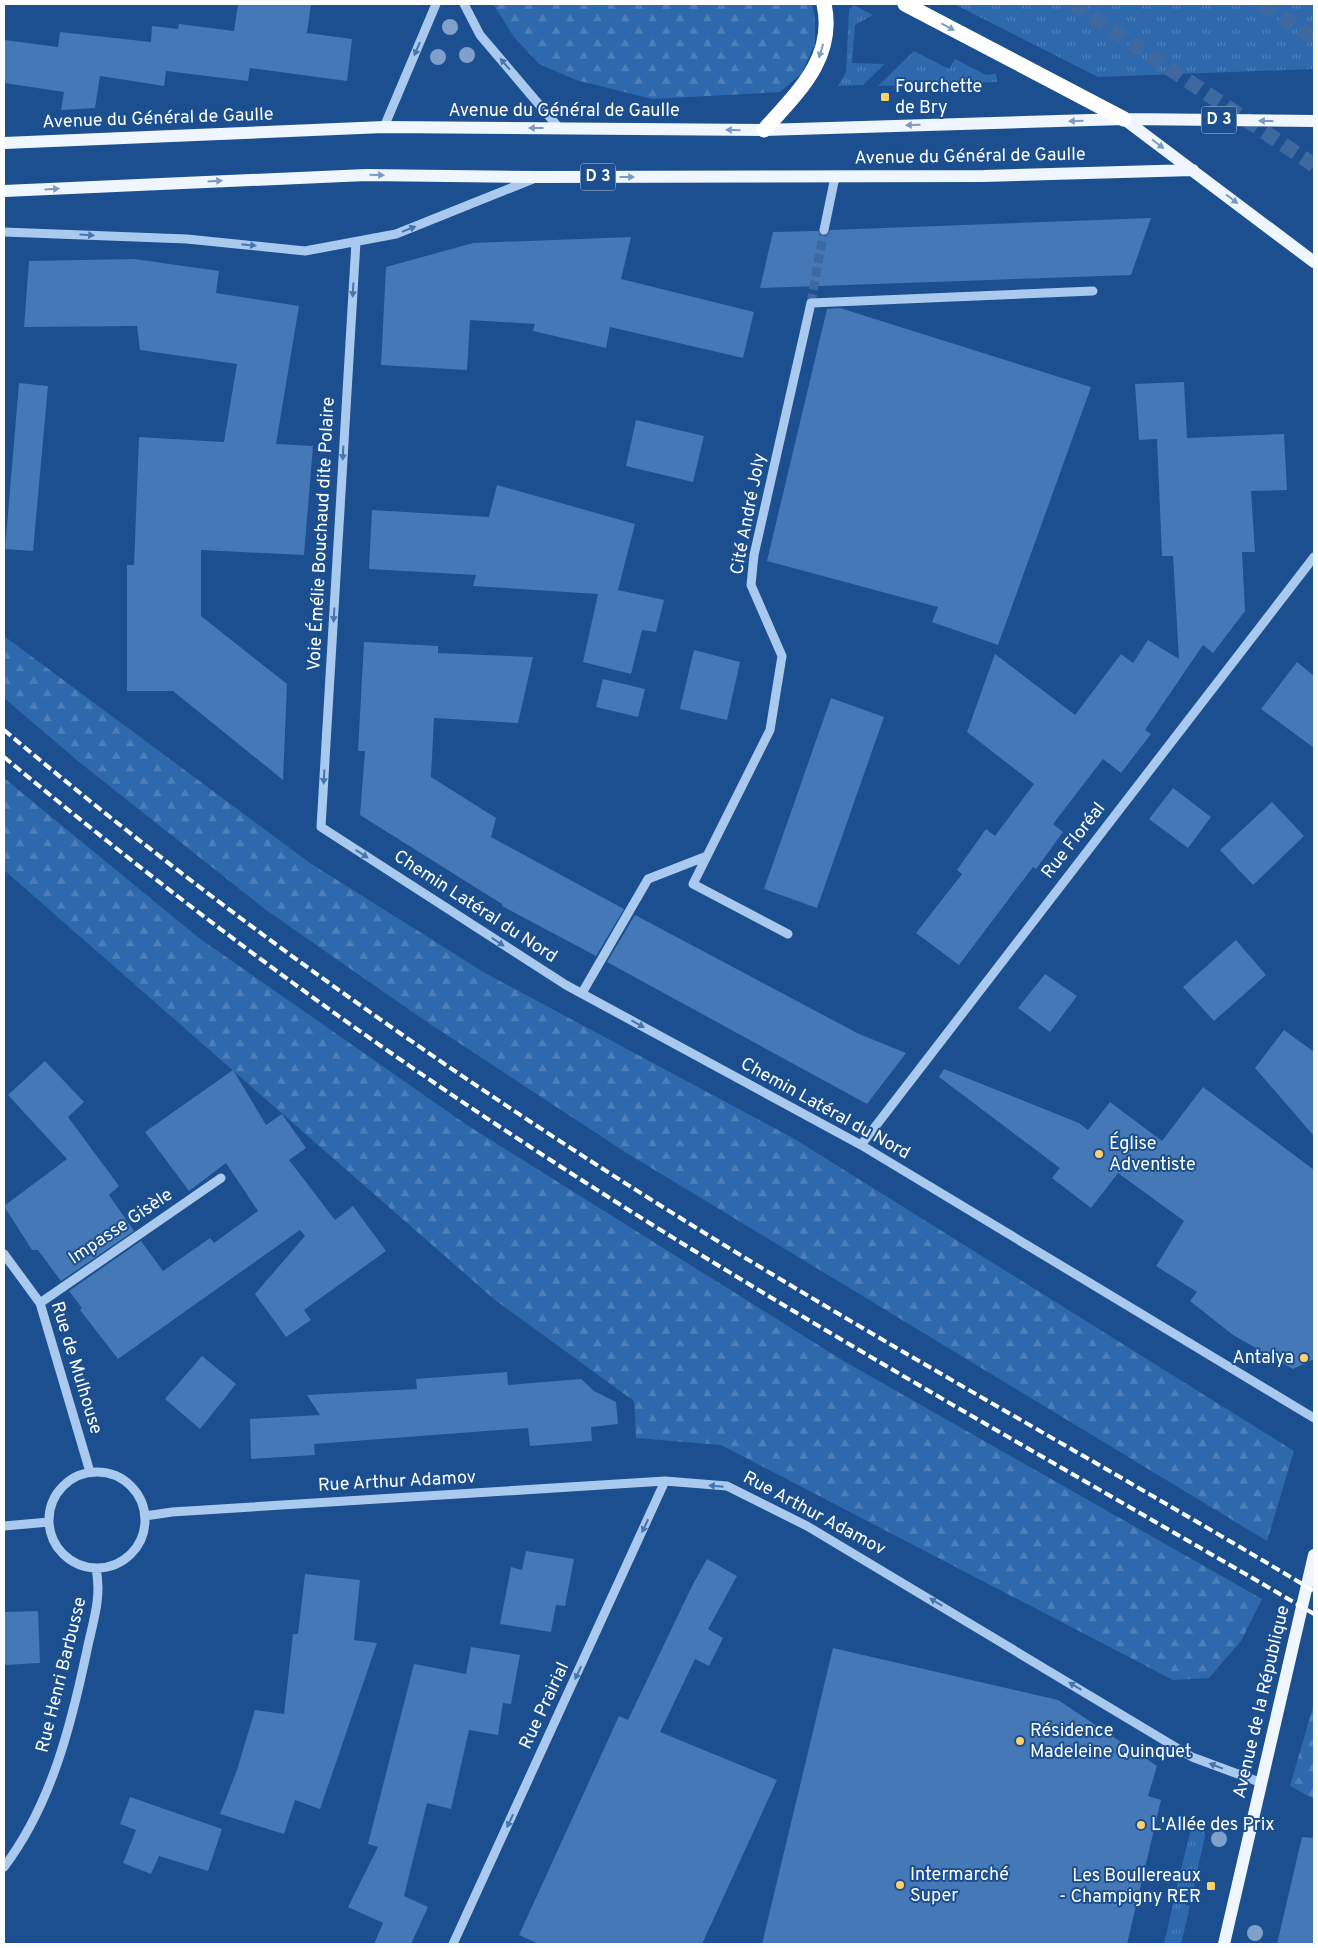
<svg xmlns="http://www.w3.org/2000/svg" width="1318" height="1948" viewBox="0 0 1318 1948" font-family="Overpass,sans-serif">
	<defs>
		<pattern id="grass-tufts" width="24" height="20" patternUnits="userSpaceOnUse" patternTransform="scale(1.25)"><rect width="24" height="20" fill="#2e69ad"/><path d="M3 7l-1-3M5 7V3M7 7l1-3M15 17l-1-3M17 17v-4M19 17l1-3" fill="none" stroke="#4d80b9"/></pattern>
		<pattern id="forest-firs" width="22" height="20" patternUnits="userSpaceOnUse" patternTransform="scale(1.25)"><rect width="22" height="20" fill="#2e69ad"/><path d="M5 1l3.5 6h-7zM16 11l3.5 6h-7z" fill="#4d80b9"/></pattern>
	</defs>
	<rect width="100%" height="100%" fill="#1b4f8f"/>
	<path fill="url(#grass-tufts)" d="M954,4H1314V69L1098,77Z
		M854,5L873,15L855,25L852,63L885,64L863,85L838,86L846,72L849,9Z
		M914,51L949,69L955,59L986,75L996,74L997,82L878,86Z
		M1203,1825L1205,1836L1192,1895L1176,1890L1191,1829Z
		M1174,1900L1190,1906L1181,1944H1164Z"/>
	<path fill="url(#forest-firs)" d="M493,4H812L815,18V44L801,74L780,92L652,99L576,80L539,64L514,37Z
		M4,636L310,863L485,973L793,1138L1294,1451L1267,1541L625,1152L421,1018L266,910L79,762L4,698Z
		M4,778L199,938L467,1125L842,1360L1262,1599L1241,1641L1209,1678L1173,1680L721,1445L636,1438L634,1401L495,1300L4,870Z
		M1314,1703V1799L1290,1786Z"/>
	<path fill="#4478b7" d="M238,4H311L307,33L352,39L347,81L250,68L248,81L166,71L164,86L100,76L95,108L61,110L64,92L4,83V40L58,47L60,32L151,42L152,26L178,29L179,24L234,31Z
		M1151,218L1131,275L760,288L773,232L818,231L823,236L828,234L830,230Z
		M631,237L621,279L754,312L743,358L610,327L606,348L533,331L535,324L470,320L467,370L381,365L386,267L473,243Z
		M134,259L219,271L216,293L299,306L276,444L313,446L304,555L201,550V616L287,684L283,780L173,691H127V565H134L139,437L224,442L237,364L140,350L137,326L24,327L29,261Z
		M840,308L1091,387L998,645L932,622L938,607L767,561L827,309Z
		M1184,382L1187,438L1284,434L1287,490L1251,491L1255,552H1242L1245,611L1213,653L1203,645L1145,730L1151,734L1121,773L1103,759L1053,824L1063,832L1036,869L1033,867L959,965L916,933L962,874L957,870L986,829L995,836L1034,784L967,732L995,654L1075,715L1121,654L1133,663L1148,640L1179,659L1173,556H1162L1157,439L1139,440L1135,384Z
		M19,383L48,386L33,551L5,549Z
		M636,420L704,436L693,482L626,466Z
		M497,485L635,524L618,590L664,600L656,632L642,630L631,674L583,662L598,594L473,586L476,575L369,569L372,510L489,517Z
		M364,642L438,646V653L533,657L518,723L434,718L431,777L496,818L491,837L624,909L596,956L502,906V904L360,815L365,751H358Z
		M694,650L740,662L727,720L680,709Z
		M1297,662L1314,676V748L1261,709Z
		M603,679L645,689L638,717L596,707Z
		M831,698L884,717L817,908L764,889Z
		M1173,788L1211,817L1188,848L1149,819Z
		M1272,802L1304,836L1253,885L1220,850Z
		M635,915L859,1034L906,1053L867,1104L607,962Z
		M1236,940L1266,975L1214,1021L1183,987Z
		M1045,974L1077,996L1050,1032L1018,1008Z
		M1284,1030L1314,1052V1136L1255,1068Z
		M45,1061L84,1102L68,1117L119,1186L109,1195L134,1231L61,1281L38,1250H32L4,1206L67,1159L8,1095Z
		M944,1069L1079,1123L1088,1130L1110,1102L1162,1141L1203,1087L1314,1170V1359L1293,1369L1233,1335L1190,1301L1197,1292L1156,1266L1184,1221L1118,1173L1091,1208L1052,1178L1060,1168L939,1077Z
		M233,1070L266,1125L282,1114L306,1148L289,1160L335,1220L353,1206L386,1251L304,1310L311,1320L286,1337L255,1294L305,1236L300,1230L118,1359L80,1310L82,1308L69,1291L141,1241L163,1271L210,1238L214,1243L258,1211L226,1163L189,1191L145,1132Z
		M202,1356L236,1384L200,1429L165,1399Z
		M507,1372L508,1385L581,1379L594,1391L616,1402L618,1424L591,1427L592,1441L530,1446L528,1428L314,1444L315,1455L251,1459L250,1419L320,1415L307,1395L417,1389L416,1379Z
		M526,1551L574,1559L565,1606L556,1605L551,1632L500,1624L511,1567L522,1570Z
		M707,1559L737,1576L708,1629L723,1638L709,1666L695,1659L660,1732L777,1780L702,1944H539L519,1935L619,1716L628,1720L692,1586Z
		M305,1574L360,1580L354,1640L377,1643L320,1809L295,1800L284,1834L220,1814L237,1770L255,1710L284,1714L293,1634H298Z
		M38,1611L40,1663L4,1665V1612Z
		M471,1647L520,1655L511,1704L503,1703L498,1735L469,1730L451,1809L427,1803L404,1896L428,1907L411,1944H374L383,1923L348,1907L378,1847L368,1844L414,1664L466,1674Z
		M833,1648L1058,1700L1157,1766L1148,1796L1161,1800L1127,1944H762Z
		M130,1797L222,1829L208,1871L159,1856L151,1874L123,1863L136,1830L120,1824Z
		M1302,1837L1314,1838V1944H1277Z"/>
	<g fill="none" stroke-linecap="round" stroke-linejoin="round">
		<path stroke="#3d69a0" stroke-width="9" stroke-dasharray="9 4.5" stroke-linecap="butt" d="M811,303L824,230"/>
		<path stroke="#3d69a0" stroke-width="15" stroke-dasharray="15 8" stroke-linecap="butt" d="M1073,4L1314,165
			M1262,4L1314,38"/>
		<path stroke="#a9c9ee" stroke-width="9" d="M464,4L480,35L559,128
			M384,127L436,4
			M824,230L835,177
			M4,232L187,239L305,251L396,234L533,179
			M356,242L321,827L566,985L861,1145L1314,1418
			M788,934L693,884L770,730L782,656L751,585L754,555L811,303L1093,291
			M582,993L648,879L707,856
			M861,1145L1314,557
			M4,1254L40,1303L90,1472
			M40,1303L221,1178
			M49 1520a48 48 0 1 1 96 0a48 48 0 1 1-96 0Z
			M145,1516L172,1512L665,1481L727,1486L807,1526L1192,1757L1262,1783
			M4,1526L49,1522
			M4,1867C51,1805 71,1726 87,1650C93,1621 102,1598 96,1568
			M453,1944L665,1481"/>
		<path stroke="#f0f6ff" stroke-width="12" d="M1124,119L1314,262
			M4,143L384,127L764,130L1124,119L1314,121
			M4,191L366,175L538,177L984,176L1193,170
			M1224,1944L1314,1555"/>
		<path stroke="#fff" stroke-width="15" d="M905,4L1124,119
			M764,130C797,93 836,58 824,4"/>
		<path stroke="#fff" stroke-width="4" stroke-dasharray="9 4" stroke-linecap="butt" d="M4,730C217,910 445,1071 682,1219C889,1348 1104,1465 1314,1591
			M4,757C171,896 346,1027 529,1146C784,1313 1051,1460 1314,1614"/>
	</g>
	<g fill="#7ea0ca">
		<circle cx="450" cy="27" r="8"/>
		<circle cx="467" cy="55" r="8"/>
		<circle cx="438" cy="57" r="8"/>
		<circle cx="1219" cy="1839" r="8"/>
		<circle cx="1255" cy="1933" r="8"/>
	</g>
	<defs><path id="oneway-solid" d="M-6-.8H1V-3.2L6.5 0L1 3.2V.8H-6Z" transform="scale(1.25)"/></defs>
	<g fill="#829ec1">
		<use href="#oneway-solid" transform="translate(948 27) rotate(28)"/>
		<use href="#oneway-solid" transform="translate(821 51) rotate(107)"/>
	</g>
	<g fill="#4674ac">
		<use href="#oneway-solid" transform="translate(417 49) rotate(113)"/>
		<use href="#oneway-solid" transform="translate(505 64) rotate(-131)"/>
		<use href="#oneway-solid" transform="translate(409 229) rotate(-22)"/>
		<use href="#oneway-solid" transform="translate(87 235) rotate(3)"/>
		<use href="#oneway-solid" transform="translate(249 245) rotate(6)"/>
		<use href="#oneway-solid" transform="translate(353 290) rotate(93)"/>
		<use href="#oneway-solid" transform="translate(343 453) rotate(93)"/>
		<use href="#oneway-solid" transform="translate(334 615) rotate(93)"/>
		<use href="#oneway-solid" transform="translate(324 777) rotate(93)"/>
		<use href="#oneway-solid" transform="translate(362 854) rotate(33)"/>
		<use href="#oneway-solid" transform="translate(498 942) rotate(33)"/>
		<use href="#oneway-solid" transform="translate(638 1024) rotate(29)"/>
		<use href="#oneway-solid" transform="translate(716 1486) rotate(-175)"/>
		<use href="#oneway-solid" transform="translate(645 1526) rotate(115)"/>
		<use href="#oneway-solid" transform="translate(936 1602) rotate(-149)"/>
		<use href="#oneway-solid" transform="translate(578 1673) rotate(115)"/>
		<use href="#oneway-solid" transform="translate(1075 1686) rotate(-149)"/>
		<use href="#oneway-solid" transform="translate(1216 1766) rotate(-159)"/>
		<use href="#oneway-solid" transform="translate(510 1821) rotate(115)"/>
	</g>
	<g fill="#7b9ac1">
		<use href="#oneway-solid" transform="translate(1076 121) rotate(178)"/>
		<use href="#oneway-solid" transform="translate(1266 121) rotate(-179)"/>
		<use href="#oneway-solid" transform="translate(913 125) rotate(179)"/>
		<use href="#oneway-solid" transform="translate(536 128) rotate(-180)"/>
		<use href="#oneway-solid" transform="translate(733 130) rotate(-179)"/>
		<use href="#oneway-solid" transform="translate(1158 144) rotate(37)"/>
		<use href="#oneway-solid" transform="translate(377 175) rotate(1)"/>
		<use href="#oneway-solid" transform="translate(627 177)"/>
		<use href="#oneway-solid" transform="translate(215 181) rotate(-3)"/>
		<use href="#oneway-solid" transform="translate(52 189) rotate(-3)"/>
		<use href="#oneway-solid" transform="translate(1232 199) rotate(37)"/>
	</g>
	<g fill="#ffd166" stroke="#1b4f8f" stroke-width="2">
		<rect x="880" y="92" width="10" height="10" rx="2.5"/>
		<circle cx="1099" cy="1154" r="5"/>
		<circle cx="1304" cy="1358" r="5"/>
		<circle cx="1020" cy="1741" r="5"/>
		<circle cx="1141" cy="1825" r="5"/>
		<circle cx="900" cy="1885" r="5"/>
		<rect x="1206" y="1881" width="10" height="10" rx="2.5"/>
	</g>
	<g text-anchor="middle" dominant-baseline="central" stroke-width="4" stroke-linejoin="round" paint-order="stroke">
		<g fill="#1b4f8f" stroke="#bbcadd" stroke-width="1">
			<rect x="1201.5" y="106.5" width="35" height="27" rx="4"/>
			<rect x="580.5" y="163.5" width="35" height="27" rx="4"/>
		</g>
		<g font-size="16" font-weight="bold" fill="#fff">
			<text x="1219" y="120">D 3</text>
			<text x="598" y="177">D 3</text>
		</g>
		<g font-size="18" fill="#fff" stroke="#1b4f8f" text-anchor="start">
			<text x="895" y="87">Fourchette<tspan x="895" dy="21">de Bry</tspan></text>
			<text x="1109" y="1144">Église<tspan x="1109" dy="21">Adventiste</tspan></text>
			<text x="1294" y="1358" text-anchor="end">Antalya</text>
			<text x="1030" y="1731">Résidence<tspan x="1030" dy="21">Madeleine Quinquet</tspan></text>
			<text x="1151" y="1825">L'Allée des Prix</text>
			<text x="910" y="1875">Intermarché<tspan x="910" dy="21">Super</tspan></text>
			<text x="1201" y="1876" text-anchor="end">Les Boullereaux<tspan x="1201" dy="21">- Champigny RER</tspan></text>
		</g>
		<g font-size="18" fill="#fff" stroke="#1b4f8f">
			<text x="564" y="111">Avenue du Général de Gaulle</text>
			<text transform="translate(158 119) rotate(-2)">Avenue du Général de Gaulle</text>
			<text transform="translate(970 157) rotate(-1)">Avenue du Général de Gaulle</text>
			<text transform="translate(749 514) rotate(-79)">Cité André Joly</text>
			<text transform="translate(322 534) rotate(-87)">Voie Émélie Bouchaud dite Polaire</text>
			<text transform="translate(1074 841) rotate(-52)">Rue Floréal</text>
			<text transform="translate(475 907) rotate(33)">Chemin Latéral du Nord</text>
			<text transform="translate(825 1109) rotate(29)">Chemin Latéral du Nord</text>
			<text transform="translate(121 1227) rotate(-34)">Impasse Gisèle</text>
			<text transform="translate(76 1368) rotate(73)">Rue de Mulhouse</text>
			<text transform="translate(397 1482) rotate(-3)">Rue Arthur Adamov</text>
			<text transform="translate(814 1514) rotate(28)">Rue Arthur Adamov</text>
			<text transform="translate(62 1675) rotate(-76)">Rue Henri Barbusse</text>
			<text transform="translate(1262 1702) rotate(-77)">Avenue de la République</text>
			<text transform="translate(545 1706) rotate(-65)">Rue Prairial</text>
		</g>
	</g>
	<rect width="1318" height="1948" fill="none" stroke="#ffffff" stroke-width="10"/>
</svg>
